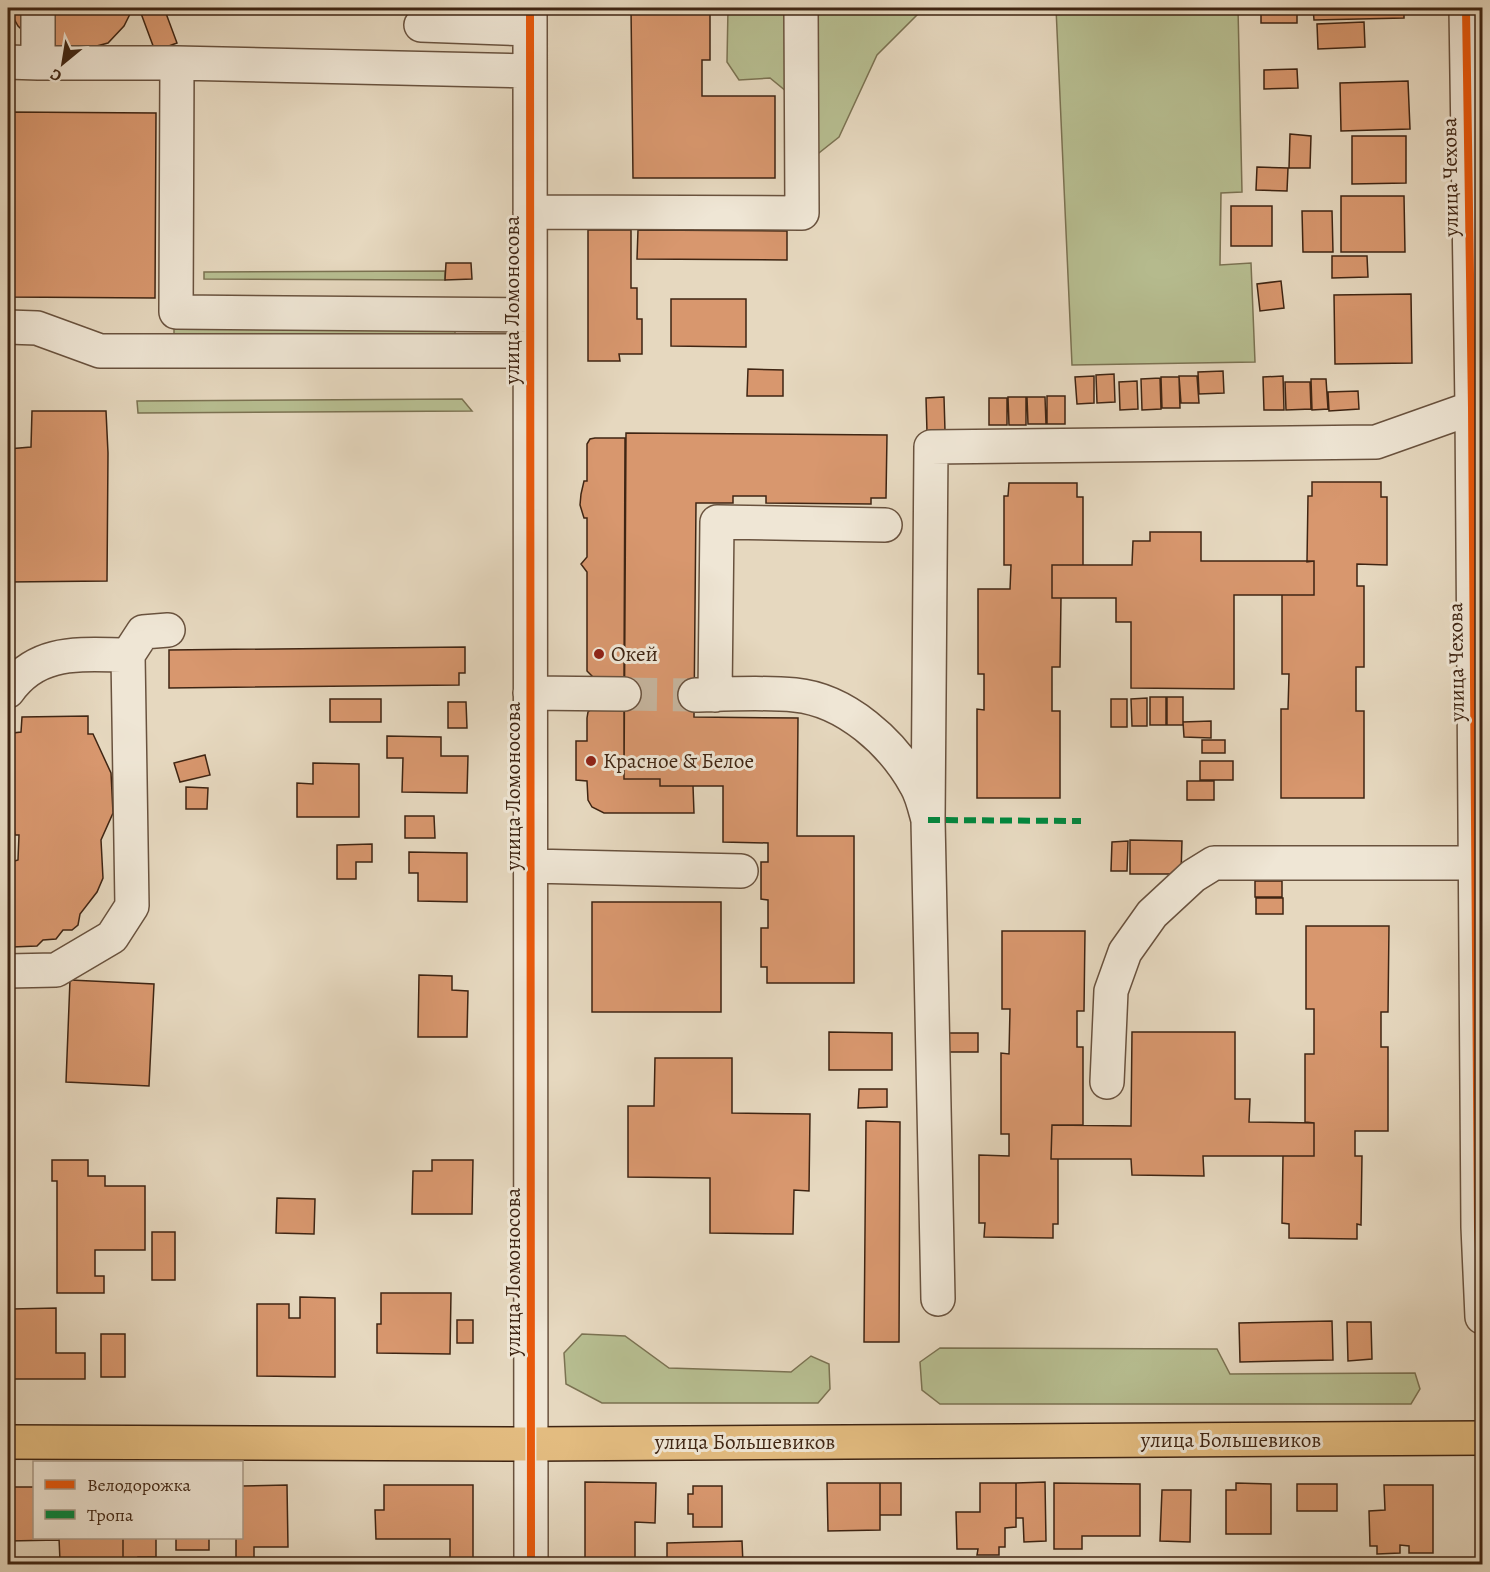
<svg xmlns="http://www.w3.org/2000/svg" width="1490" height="1572" viewBox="0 0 1490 1572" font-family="Alegreya,serif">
	<rect width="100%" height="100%" fill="#e6d8bf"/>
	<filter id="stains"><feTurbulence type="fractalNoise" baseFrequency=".00333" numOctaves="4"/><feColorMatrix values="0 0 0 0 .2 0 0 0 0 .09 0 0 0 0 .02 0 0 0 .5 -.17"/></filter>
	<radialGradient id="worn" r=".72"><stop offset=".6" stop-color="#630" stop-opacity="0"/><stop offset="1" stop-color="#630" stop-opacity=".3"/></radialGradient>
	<path fill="#b7be91" stroke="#7b7252" stroke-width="1.5" d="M728,8H924L877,55L839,137L810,160L787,92L770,78L739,80L727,62Z
		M1056,8H1238L1242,192L1221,193L1220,265L1251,263L1255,362L1072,365Z
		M445,271V280L204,279V272Z
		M174,329H455V336H174Z
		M462,399L472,411L138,413L137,401Z
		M582,1334L625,1336L669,1368L791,1372L811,1356L829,1364L830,1389L818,1403H602L566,1384L564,1353Z
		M940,1348L1217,1349L1230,1374L1415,1373L1420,1389L1411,1404H940L922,1390L920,1362Z"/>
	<path fill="#d8976e" stroke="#3f2513" stroke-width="1.5" d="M8,8H133L124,26L108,43L74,52L38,45L18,26Z
		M139,8H164L177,43L155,51Z
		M631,8H710V60H702V96H775V178H633Z
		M1246,8H1297V23H1261V9Z
		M1313,8H1404V18L1314,20Z
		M1364,22L1365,47L1318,49L1317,24Z
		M1297,69L1298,88L1264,89V70Z
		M1408,81L1410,129L1341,131L1340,83Z
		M8,112L156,113L155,298L8,297Z
		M1290,134L1311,136L1310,168H1289Z
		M1352,136H1406V183L1352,184Z
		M1257,167L1288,168L1287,191L1256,190Z
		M1341,196H1404L1405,252H1341Z
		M1231,206H1272V246H1231Z
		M1302,211H1332L1333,252H1303Z
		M588,230H631V288H637V319H642V354H619L620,361H588Z
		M638,230L787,231V260L637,259Z
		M1332,256H1367L1368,277L1332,278Z
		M446,263H471L472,279L445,280Z
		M1281,281L1284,308L1260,311L1257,284Z
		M1411,294L1412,363L1335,364L1334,295Z
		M671,299H746V347L671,346Z
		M748,369L783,370V396H747Z
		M1223,371L1224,393L1199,394L1198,372Z
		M1114,374L1115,402L1097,403L1096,375Z
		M1094,376V403L1077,404L1075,377Z
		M1179,376H1197L1199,403H1181Z
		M1283,376L1284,410H1264L1263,377Z
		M1161,377H1179L1180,408H1162Z
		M1160,378L1161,409L1142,410L1141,379Z
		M1311,379H1326L1328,409L1312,410Z
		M1137,381L1138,409L1120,410L1119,382Z
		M1285,382H1310L1311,409L1286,410Z
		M1358,391L1359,409L1329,411L1328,392Z
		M1047,396H1065V424H1047Z
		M944,397L945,431L927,432L926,398Z
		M1008,397H1026V425H1009Z
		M1027,397H1045L1046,424H1028Z
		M989,398H1007V425H989Z
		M32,411H106L108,453L107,581L8,582V449L31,447Z
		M626,433L887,435L886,498H871V504L766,503V496H733V503H696L694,717L798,718L797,836H854V983H767V967H761V928H768V900L761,899V862H768V843L723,842V786H660V779H624Z
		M595,438H625L624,679H595L587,671V572L581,564L587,557V518H584L580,505L581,494L584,481H587V444L590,439Z
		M1312,482H1381V497H1387V565L1357,564V586H1364V667H1356V711H1364V798H1281V709H1288L1289,674H1282V595H1314V561L1307,562L1308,496H1312Z
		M1009,483H1077V497H1083V565H1052V598H1061L1060,667H1052V711H1060V798H977V709L984,710V674H978V589H1010L1011,565H1004V496H1008Z
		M1150,532H1201V561H1314V595H1234V689L1131,688V622H1116V598H1052V565H1132L1133,541H1150Z
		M465,647V673H459V685L169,688V650Z
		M1150,697H1166V725H1150Z
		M1167,697H1183V725H1167Z
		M1147,698V726H1132L1131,699Z
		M330,699H381V722H330Z
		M1111,699H1127V727H1111Z
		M448,702H466L467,728H448Z
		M624,707V779H660V786H693L694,813H604L592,807L588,800L587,781L576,780V741H587V718L588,712L593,708Z
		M88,716V734H93L111,773L113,813L101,840L103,878L97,892L80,914L78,925L72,930H63L56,939L43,940L37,946L12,947L8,939V863L18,860L19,835H15L12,819L8,811V766L14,756L13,733L21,732L22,717Z
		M1211,721V738L1184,737L1183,722Z
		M387,736L441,737V756H468L467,793L402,792L403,758H387Z
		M1202,740H1225V753H1202Z
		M205,755L210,775L180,782L174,763Z
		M1200,761H1233V780H1200Z
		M313,763L359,764V817H297V783L313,784Z
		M1187,781H1214V800H1187Z
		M186,787L208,788L207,809H186Z
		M405,816H434L435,838H405Z
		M1130,840L1182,841L1181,874H1130Z
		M1128,841L1127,871H1111L1112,842Z
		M372,844V862H356V879H337V845Z
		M409,852L467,853V902L418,901V873H409Z
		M1255,881H1282V897H1255Z
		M1256,898H1283V914H1256Z
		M592,902H721V1012H592Z
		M1306,926H1389L1388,1012H1381V1047H1388V1131H1355V1156H1362L1361,1225L1357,1224V1239L1289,1238V1224L1282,1223L1283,1156H1314V1123L1305,1122V1054H1314V1009H1306Z
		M1002,931H1085L1084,1011H1077V1047H1083V1125H1052L1051,1159H1058V1224H1053V1238L984,1237L985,1223H979V1155L1009,1156V1134H1001V1053L1009,1054L1010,1009H1002Z
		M419,975L452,976V990L468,991L467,1037H418Z
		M70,980L154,984L149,1086L66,1082Z
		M829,1032L892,1033V1070H829Z
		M1132,1032H1235V1099H1250L1249,1122L1314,1123V1156H1203L1204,1176L1132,1175L1131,1159H1051L1052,1125L1131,1126Z
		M949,1033H978V1052H949Z
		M655,1058H732V1113L810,1114L809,1191L794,1190L793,1234L710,1233V1178L628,1177V1106H654Z
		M859,1089H887V1107L858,1108Z
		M866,1121L900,1122L899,1342H864Z
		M52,1160H88V1176H105V1186H145V1250H95V1276H104V1293H57V1181H52Z
		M432,1160H473L472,1214H412L413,1171H432Z
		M277,1198L315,1199L314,1234L276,1233Z
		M152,1232H175V1280H152Z
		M8,1244H11L12,1309L56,1308V1353H85V1379H8Z
		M381,1293H451L450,1354L377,1353V1324H381Z
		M300,1297L335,1298V1377L257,1376V1304H289V1318H300Z
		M457,1320H473V1343H457Z
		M1332,1321L1333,1360L1240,1362L1239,1323Z
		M1347,1322H1371L1372,1359L1348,1361Z
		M101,1334H125V1377H101Z
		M585,1482L656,1483L655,1523L635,1522V1564H585Z
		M1045,1482L1046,1541L1024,1542L1023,1518H1016V1483Z
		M827,1483H880V1530L828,1531Z
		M880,1483H901V1515H880Z
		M980,1483H1016V1527L1005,1528V1547H999V1555H977L978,1549H957L956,1512H980Z
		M1054,1483L1140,1484V1536H1082V1549H1054Z
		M1236,1483L1271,1484V1534H1226V1490H1236Z
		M1297,1484H1337V1511H1297Z
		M287,1485L288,1547H254V1563H236V1538H242V1486Z
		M384,1485H473V1564H450V1539H376L375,1510H384Z
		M1384,1485H1433V1553H1409V1546L1400,1545V1553L1377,1554V1546H1370L1369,1511L1385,1510Z
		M693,1486H722V1527H693V1514H688V1494H693Z
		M8,1487H34V1538H59V1540L8,1541Z
		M1162,1490H1191L1190,1542L1160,1541Z
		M59,1538H123V1561H60Z
		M123,1538H156V1557H138V1564H123Z
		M176,1538H209V1550H176Z
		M742,1541L743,1564H667V1543Z
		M911,1558H943V1564H911Z
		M1250,1558H1273V1564H1250Z
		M790,1562H817V1564H790Z"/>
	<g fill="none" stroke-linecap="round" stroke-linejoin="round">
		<path stroke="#c5b49d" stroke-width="33" stroke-dasharray="33 16" stroke-linecap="butt" d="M624,694L695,695"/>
		<g stroke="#69523e" stroke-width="36">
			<path id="minor" d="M38,8V63H177L176,312L530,315
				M530,8L531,1564
				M1466,8L1472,408L1478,1227L1482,1317
				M421,25L530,29
				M8,62L38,63
				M177,63L530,71
				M530,212L802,213L801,8
				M8,327L37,328L100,351H530
				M128,655L143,632L168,630
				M8,691C38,648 82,655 128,655L132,906L112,937L56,970L8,971
				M530,693L624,694
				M695,695C728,694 763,692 795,695C846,700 893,743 916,785C922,795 925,809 928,820L938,1299
				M715,695L717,522L885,525
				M928,820L931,447L1376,442L1472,408
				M531,866L741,871
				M1107,1082L1111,991L1125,952L1152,914L1193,876L1214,863H1476"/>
		</g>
		<g stroke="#3f2513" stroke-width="36">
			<path id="major" d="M8,1442L531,1444L1482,1438"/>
		</g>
		<use href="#minor" stroke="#efe6d5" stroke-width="33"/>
		<use href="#major" stroke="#e3bc80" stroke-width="33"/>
		<path stroke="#00873e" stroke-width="6" stroke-dasharray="12 6" stroke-linecap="butt" d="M928,820L1081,821"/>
		<g stroke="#efe6d5" stroke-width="11">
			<path id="cycleway" d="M530,8L531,1564
				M1466,8L1472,408L1478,1227L1482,1317"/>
		</g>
		<use href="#cycleway" stroke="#e8590c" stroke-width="8"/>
	</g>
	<g fill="#8f2418" stroke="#efe6d5" stroke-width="2">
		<circle cx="599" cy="654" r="6"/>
		<circle cx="591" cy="761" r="6"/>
	</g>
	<g text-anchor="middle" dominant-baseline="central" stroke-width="6" stroke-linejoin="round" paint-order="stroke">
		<g font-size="21" fill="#3f2513" stroke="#efe6d5">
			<text transform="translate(1450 177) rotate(-91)">улица Чехова</text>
			<text transform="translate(512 300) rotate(-90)">улица Ломоносова</text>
			<text transform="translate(1456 662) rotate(-91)">улица Чехова</text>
			<text transform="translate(513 786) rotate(-90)">улица Ломоносова</text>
			<text transform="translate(513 1272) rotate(-90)">улица Ломоносова</text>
			<text x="1231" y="1440">улица Большевиков</text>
			<text x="745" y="1442">улица Большевиков</text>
		</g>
		<g font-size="21" fill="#3f2513" stroke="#efe6d5" text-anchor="start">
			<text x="611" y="654">Окей</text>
			<text x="603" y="761">Красное &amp; Белое</text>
		</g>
	</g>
	<rect width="1490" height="1572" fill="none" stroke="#e6d8bf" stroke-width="30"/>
	<rect x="9" y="9" width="1472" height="1554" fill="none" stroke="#3f2513" stroke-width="3"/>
	<rect x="15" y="15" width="1460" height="1542" fill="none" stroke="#3f2513" stroke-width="1.5"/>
	<rect x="33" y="1461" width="210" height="78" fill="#efe6d5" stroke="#a99987" stroke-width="1.5"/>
	<rect x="45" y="1480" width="30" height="9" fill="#e8590c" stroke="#a99987" stroke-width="1.5"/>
	<text x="87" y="1491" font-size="18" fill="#3f2513">Велодорожка</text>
	<rect x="45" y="1510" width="30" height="9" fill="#00873e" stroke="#a99987" stroke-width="1.5"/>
	<text x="87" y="1521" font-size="18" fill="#3f2513">Тропа</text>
	<g transform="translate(63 63) rotate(210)" stroke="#efe6d5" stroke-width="4.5" paint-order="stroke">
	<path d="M0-4.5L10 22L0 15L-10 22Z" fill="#3f2513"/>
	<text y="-9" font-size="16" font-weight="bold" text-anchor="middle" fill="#3f2513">С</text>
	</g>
	<rect width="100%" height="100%" filter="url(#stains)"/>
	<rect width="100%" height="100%" fill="url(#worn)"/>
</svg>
